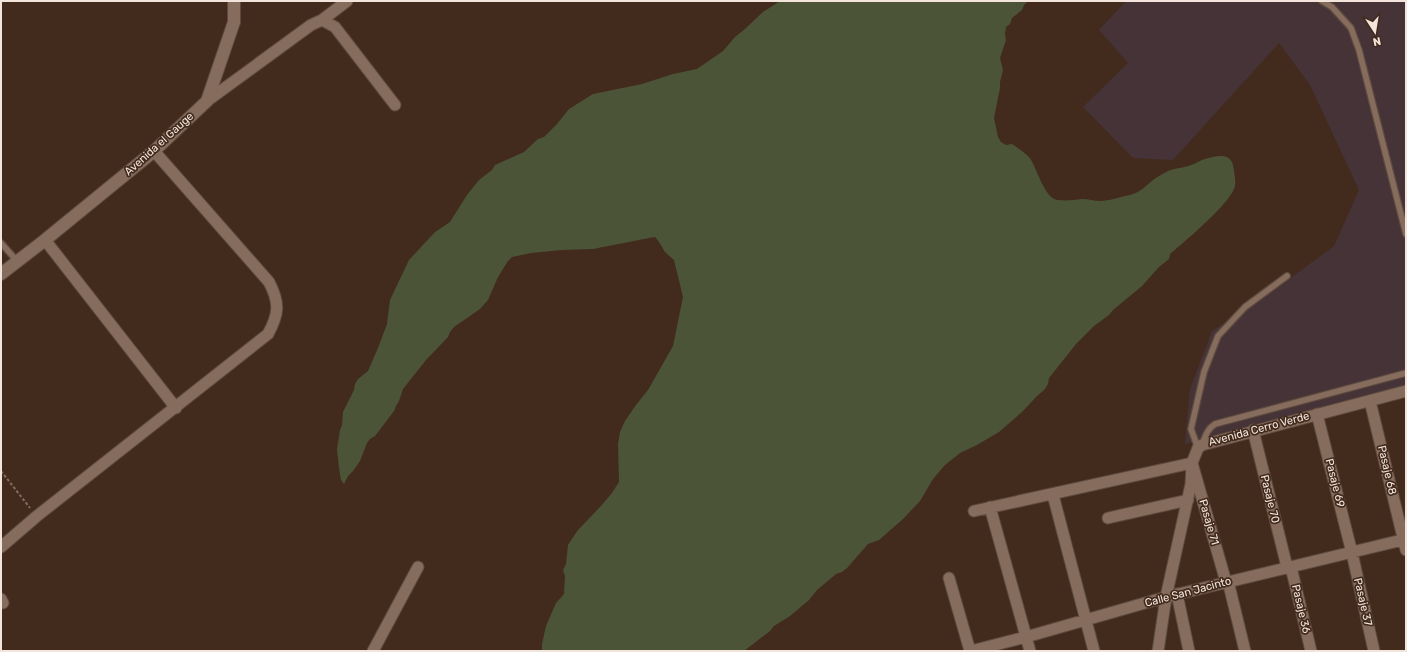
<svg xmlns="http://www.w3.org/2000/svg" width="1407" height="652" viewBox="0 0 1407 652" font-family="Rubik,sans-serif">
	<rect width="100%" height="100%" fill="#422b1d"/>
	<path fill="#463338" d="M1126,1H1406V389L1185,444L1190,389L1212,331L1280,286L1334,246L1359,190L1310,85L1279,43L1173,160L1133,158L1083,107L1128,63L1099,30Z"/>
	<path fill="#4c5437" d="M780,1H1028L1024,5L1022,10L1012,18L1010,24L1006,27L1005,34L1006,40L1000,58L1003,70L1000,82V88L994,118L998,137L1001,142L1006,145L1012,144C1018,148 1024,152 1029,157C1037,167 1044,199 1058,200C1066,201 1074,200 1082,199C1088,199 1094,201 1100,201C1109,201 1120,197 1130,195C1141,192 1144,187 1152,181C1155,178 1164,173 1168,171C1175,168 1184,168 1191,165C1196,164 1200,160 1205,159C1215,156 1230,152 1233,165C1234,172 1236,180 1235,186C1232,202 1184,242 1170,254L1169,259L1159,267L1142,286L1113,310L1109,315L1094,326L1076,344L1049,378L1048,384L1045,389L1036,397L1023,411L999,432L977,445L960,453L945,465L933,479L920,501L903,519L879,540L868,544L847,568L842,572L836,574L817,590L809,600L790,616L774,626L770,631L744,651H542V644L546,626L556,603L564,594L565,576L563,570L566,564L568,545L578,530L600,507L612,493L619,482L618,444L620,432L625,421L636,405L648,390L673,346L683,297L674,260L665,252L659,242L655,237L649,238L593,249L562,250L531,253L512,257L508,261L498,277L488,300L480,309L454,327L450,332L448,337L426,360L403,389L399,401L396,406L394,411L375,436L370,439L367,443L360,461L353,471L348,476L344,484L341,480L339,468L337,449L340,430L342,425L343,412L354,390L355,384L358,379L368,371L378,348L387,324L390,300L409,260L435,232L450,222L467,195L479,180L492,170L495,165L524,152L538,139L544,137L557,124L569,109L593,94L642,84L673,74L697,69L723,51L735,37L745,29L763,12Z"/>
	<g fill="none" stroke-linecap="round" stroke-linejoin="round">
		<g stroke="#5d4a3e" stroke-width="8">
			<path id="lane" d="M1322,1L1332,7L1351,28L1359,50L1406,234
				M1,243L17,261
				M1202,445C1205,437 1207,429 1215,424L1406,373
				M1198,448L1191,429L1204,372L1218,336L1245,307L1287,276"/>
		</g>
		<g stroke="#5d4a3e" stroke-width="13">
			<path id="street" d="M322,20L335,27L395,105
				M207,101L311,25L322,20L347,1
				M45,240L176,408
				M1370,401L1406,550
				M1317,414L1352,553L1374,651
				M1253,430L1287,567
				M1053,495L1094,651
				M990,507L1030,651
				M974,511L1192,463L1226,582
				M1108,518L1188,500
				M1,547L37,516L268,334C279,314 280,303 269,282L154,151
				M1291,567L1311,651
				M949,578L970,651
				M1228,581L1245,651
				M1177,594L1189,651
				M1,599L3,603
				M373,651L418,567
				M971,651L1026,637L1166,597L1406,539
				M1158,651L1166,597L1191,484L1192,463L1198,448L1202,445L1406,391"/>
		</g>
		<g stroke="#5d4a3e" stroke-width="14">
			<path id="secondary" d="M1,274L45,240L154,151L207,101L234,22V1"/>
		</g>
		<path stroke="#816c60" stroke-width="2" stroke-dasharray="3 2" stroke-linecap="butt" d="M1,471L30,508"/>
		<use href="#lane" stroke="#866c5c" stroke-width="5.5"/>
		<use href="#street" stroke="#866c5c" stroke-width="11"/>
		<use href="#secondary" stroke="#866c5c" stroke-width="12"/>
	</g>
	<g text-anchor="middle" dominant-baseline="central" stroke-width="3.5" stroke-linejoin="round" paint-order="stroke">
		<g font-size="11" fill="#f4e5dc" stroke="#422b1d">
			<text transform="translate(159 144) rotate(-42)">Avenida el Gauge</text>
			<text transform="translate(1259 429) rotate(-15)">Avenida Cerro Verde</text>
			<text transform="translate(1387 470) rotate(77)">Pasaje 68</text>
			<text transform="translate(1335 483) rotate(76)">Pasaje 69</text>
			<text transform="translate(1270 499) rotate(76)">Pasaje 70</text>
			<text transform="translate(1209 522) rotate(74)">Pasaje 71</text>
			<text transform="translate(1188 592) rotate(-15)">Calle San Jacinto</text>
			<text transform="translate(1363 602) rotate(77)">Pasaje 37</text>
			<text transform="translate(1301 609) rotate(77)">Pasaje 36</text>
		</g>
	</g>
	<rect width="1407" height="652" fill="none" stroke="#f4e5dc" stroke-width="4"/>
	<g transform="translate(1375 32) rotate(168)" stroke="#422b1d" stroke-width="3" paint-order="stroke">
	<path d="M0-3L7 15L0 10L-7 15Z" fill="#f4e5dc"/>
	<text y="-6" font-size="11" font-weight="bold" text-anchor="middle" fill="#f4e5dc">N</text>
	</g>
</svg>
